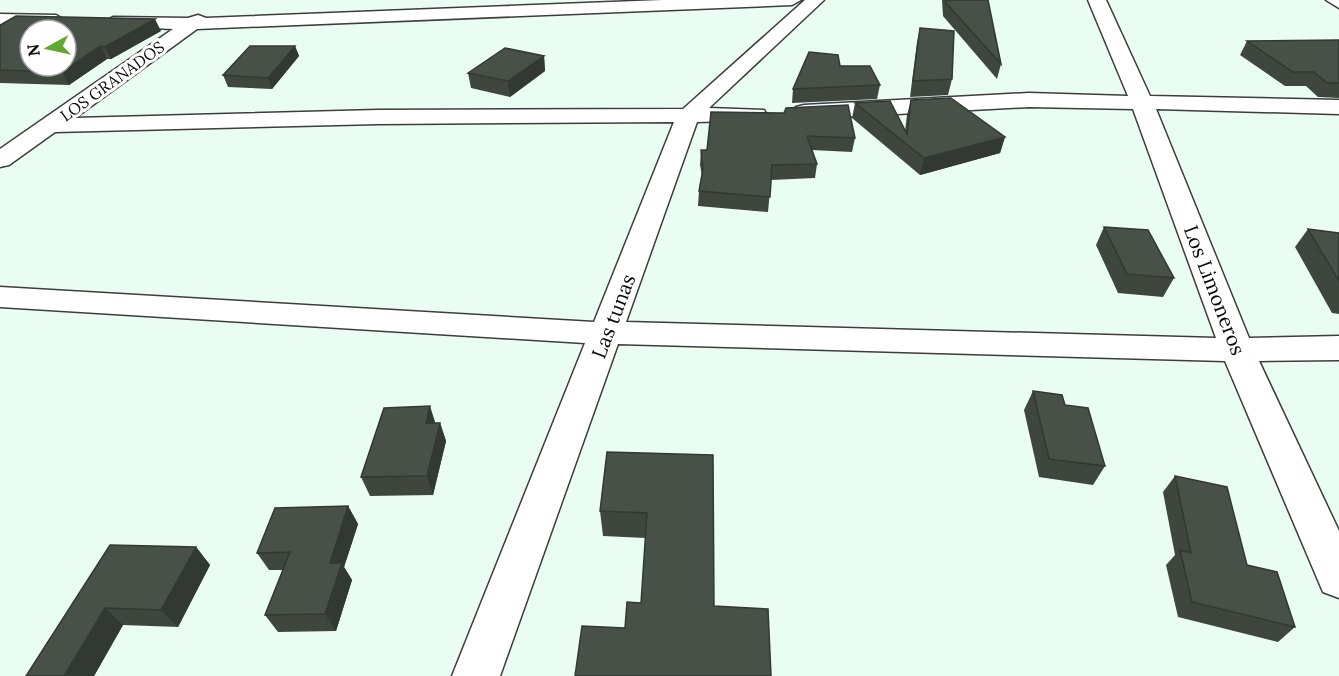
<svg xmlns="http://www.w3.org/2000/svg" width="1339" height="676" viewBox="0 0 1339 676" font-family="Lora,serif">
	<rect width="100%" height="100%" fill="#e9fdf2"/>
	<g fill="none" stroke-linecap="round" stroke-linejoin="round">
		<g stroke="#3d3d3d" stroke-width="3">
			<path id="minor" d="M662,0H801L792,5L197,29L75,118L378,110L683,109L805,0H824L709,108L764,110L767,115L764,120L697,122L626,322L1216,338L1133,109L1029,107L804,119L796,117L793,112L796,107L804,105L1029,93L1128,96L1088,0H1106L1150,96L1339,100V114L1156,109L1249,338L1339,336V360L1259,361L1339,531V598L1323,592L1225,361L618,344L500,676H452L585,343L0,307V287L594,322L674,122L378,124L55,132L9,165L0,167V149L173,29L107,26L104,22L113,17L188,18L198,15L206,18Z
				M1326,0H1339V8Z
				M0,14L56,15L65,20L56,25L0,24Z"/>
		</g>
		<use href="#minor" fill="#fff" fill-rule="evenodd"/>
	</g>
	<path fill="#3e463e" d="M942,0H988L1001,64L997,79L943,16Z
		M0,25L161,31L111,59H107L69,85L0,83Z
		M920,28L952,79L948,95L910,97L917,42Z
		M1339,40V98L1318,97L1306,86H1285L1240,55L1247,41Z
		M295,46L299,56L272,89L228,87L223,75Z
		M544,56L545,71L510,97L471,88L468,73Z
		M840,66L880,85L877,99L792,103L793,89Z
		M911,100L1005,137L1000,153L920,175L852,118L855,103L905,131L907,115Z
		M711,112L855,138L852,152L812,150L817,164L815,178L771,180L768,212L698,206L699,191L702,176L700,165L701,150H707Z
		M1104,227L1174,278L1163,297L1118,293L1096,245Z
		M1308,229L1339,233V314L1332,313L1295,247Z
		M1033,391L1065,405L1105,466L1093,485L1039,477L1024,410Z
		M440,423L446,441L433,495L370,496L361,477Z
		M607,452L714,606L641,603L646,538L603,536L600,511Z
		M1175,476L1247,565L1295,627L1278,642L1178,617L1166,565L1175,555L1163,492Z
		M348,506L358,524L344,567L352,580L336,631L278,632L265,615L283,570H269L257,553Z
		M110,545L196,547L210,565L178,627L123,625L94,676Z"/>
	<path fill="#323932" d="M155,19L161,31L111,59L105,47Z
		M100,46L107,59L69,85L62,72Z
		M295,46L299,56L272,89L268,78Z
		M544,56L545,71L510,97L508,81Z
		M1005,137L1000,153L920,175L924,158Z
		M430,406L436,425L426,423Z
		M440,423L446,441L433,495L427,476Z
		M348,506L358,524L344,567L352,580L336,631L325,614L330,563Z
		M196,547L210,565L178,627L161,610Z
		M105,608L123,625L94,676H64Z"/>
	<path fill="#485148" stroke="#323932" stroke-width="1.5" fill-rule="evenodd" d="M946,0H988L1001,64L946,3Z
		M16,16L155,19L105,47L100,46L62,72L0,70V25ZM30,30H66V66H30Z
		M920,28L954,31L952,79L913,81Z
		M1339,40V83H1327L1314,72H1293L1247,41Z
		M250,46H295L268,78L223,75Z
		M505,48L544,56L508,81L468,73Z
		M809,52L838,55L840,66H870L880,85L793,89Z
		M951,98L1005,137L924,158L855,103L890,101L907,134L911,100Z
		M848,105L855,138L807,136L817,164L772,165L770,197L699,191L703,169L701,150H707L711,112L784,113L786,108Z
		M1104,227L1148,230L1174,278L1127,274Z
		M1308,229L1339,233V281Z
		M1033,391L1062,395L1065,405L1088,408L1105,466L1049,459Z
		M430,406L426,423H440L427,476L361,477L384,408Z
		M607,452L713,455L714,606L768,609L771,676H575L582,626L625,628L627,602L641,603L647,513L600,511Z
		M1175,476L1227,487L1247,565L1277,572L1295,627L1192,602L1180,550L1191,553Z
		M348,506L330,563H342L325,614L265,615L290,552L257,553L275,508Z
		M110,545L196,547L161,610L105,608L64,676H26Z"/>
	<g text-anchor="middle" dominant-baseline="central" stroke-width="6" stroke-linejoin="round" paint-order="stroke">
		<g font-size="16" fill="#0a0a0a" stroke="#fff">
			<text transform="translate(112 81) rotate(-36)">LOS GRANADOS</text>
		</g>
		<g font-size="20" fill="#0a0a0a" stroke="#fff">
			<text transform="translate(1215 290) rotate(69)">Los Limoneros</text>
			<text transform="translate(613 316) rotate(-69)">Las tunas</text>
		</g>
	</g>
	<g transform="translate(48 48) rotate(262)"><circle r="28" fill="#ffffff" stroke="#9d9d9d" stroke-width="1.5"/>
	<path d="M0-4.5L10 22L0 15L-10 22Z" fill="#61aa32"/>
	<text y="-9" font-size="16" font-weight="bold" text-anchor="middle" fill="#0a0a0a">N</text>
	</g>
</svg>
